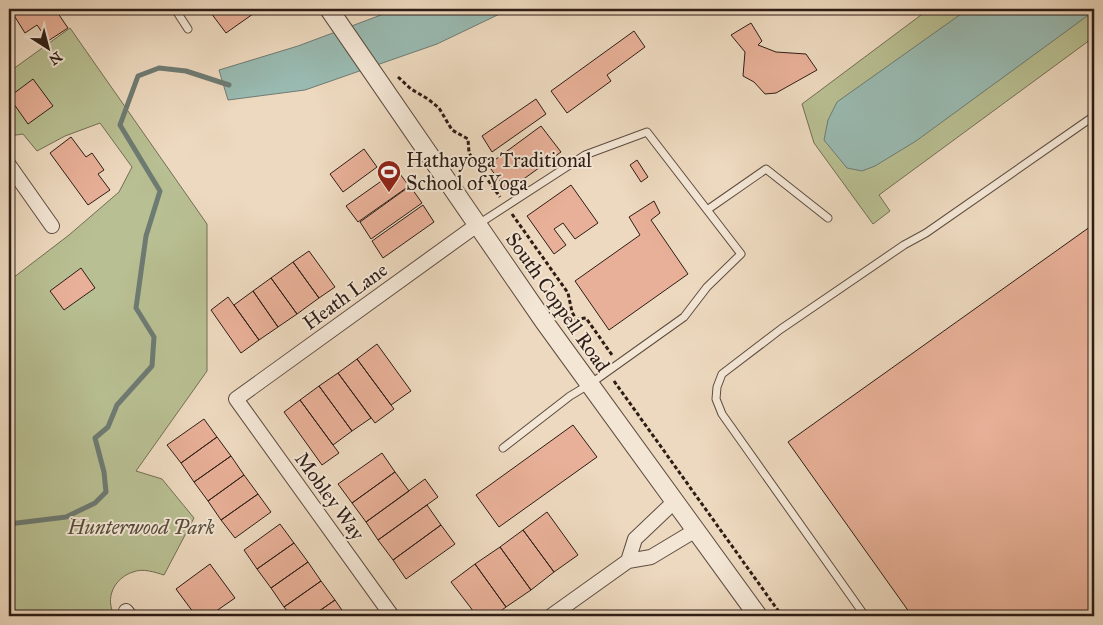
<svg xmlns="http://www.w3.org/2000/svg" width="1103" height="625" viewBox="0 0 1103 625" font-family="'IM FELL Great Primer',serif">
	<rect width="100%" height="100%" fill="#edd9bf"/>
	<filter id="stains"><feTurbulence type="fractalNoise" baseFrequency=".004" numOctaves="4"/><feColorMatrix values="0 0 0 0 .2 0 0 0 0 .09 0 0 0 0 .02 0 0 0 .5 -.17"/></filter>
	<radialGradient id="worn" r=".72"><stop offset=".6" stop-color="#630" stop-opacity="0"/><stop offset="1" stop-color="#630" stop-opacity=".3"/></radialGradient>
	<path fill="#b8bf92" stroke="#736e54" d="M929,9H1094V37L879,195L890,211L873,224L814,143L802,104Z
		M70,28L207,224V371L136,471L162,479L194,518L164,575C154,572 143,568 133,572C114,578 104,599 115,616H9V281L69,235L119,192L132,167L100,123L65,136L37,151L23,134L9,136V72Z"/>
	<path fill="#99bab1" stroke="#6e7b73" d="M397,9H510L437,44L305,90L228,100L219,70L298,46Z
		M968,9H1094V11L916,141L875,166L862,171L847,168L824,140L828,120L837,102Z"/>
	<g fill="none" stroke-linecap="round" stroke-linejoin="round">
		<path stroke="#6e7b73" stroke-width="5" d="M9,524L66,517L95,503L106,492L104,472L95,438L108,427L117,405L152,366L154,337L136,308L146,236L160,191L120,125L138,76L159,68L186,71L229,85"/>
	</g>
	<path fill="#e8b098" stroke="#2e1d16" d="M10,9H55L68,28L48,41L37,25L25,33Z
		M208,9H260L226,33Z
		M751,23L762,41L758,45L776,52L806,54L817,70L776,93L765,94L754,82L743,76L745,52L731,35Z
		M634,31L645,47L607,75L611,81L567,113L551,91Z
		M33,79L53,106L28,124L9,97Z
		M536,99L546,114L492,152L482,136Z
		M541,126L561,152L507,191L488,165Z
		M71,137L86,157L92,153L104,170L98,174L110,190L88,205L50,153Z
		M364,149L377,167L343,192L330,174Z
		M637,160L648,177L641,182L630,165Z
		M397,170L409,186L358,222L346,206Z
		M571,185L598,223L575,239L563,223L554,229L566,245L554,254L527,216Z
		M410,186L422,203L371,239L360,222Z
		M654,201L660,213L651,220L688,274L609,330L575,281L640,235L629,217Z
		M423,205L434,222L383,258L372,241Z
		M1094,224V616H912L788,442Z
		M309,251L335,287L319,298L293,262Z
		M293,262L319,298L297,314L271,278Z
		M81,268L95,288L64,310L50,291Z
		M271,278L297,314L278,327L253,291Z
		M253,291L278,327L259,340L234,305Z
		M228,297L259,340L241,353L211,310Z
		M377,344L411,391L391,405L357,359Z
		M357,359L394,409L375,423L338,373Z
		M338,373L371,418L352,431L319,386Z
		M319,386L352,431L333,445L300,400Z
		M300,400L339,453L322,465L284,412Z
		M204,419L217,437L181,463L167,445Z
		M573,425L597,457L499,527L476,495Z
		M217,437L231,456L194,482L181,463Z
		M382,453L395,472L352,503L338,484Z
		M231,456L244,475L208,501L194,482Z
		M395,472L409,491L366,522L352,503Z
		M244,475L258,494L221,520L208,501Z
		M425,479L438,497L378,540L366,522Z
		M258,494L271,512L235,538L221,520Z
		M427,505L441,525L393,560L378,540Z
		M547,512L578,555L554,572L523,530Z
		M280,524L294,543L257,569L244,550Z
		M441,525L455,544L406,579L393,560Z
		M523,530L554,572L531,590L500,547Z
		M294,543L308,562L271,588L257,569Z
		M500,547L531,590L506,607L475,564Z
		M308,562L321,581L284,607L271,588Z
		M210,564L235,598L209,616H196L176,589Z
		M475,564L506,607L494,616H477L451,582Z
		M321,581L335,600L312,616H291L284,607Z
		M335,600L346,616H312Z
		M617,611L622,616H610Z"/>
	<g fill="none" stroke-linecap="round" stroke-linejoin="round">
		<g stroke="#5e4c40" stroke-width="9">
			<path id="service" d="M175,9L188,29
				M707,210L766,169L828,218
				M477,225L585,155L647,132L741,254L707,287L684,317L590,384L570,396L503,448
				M865,616L722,414L716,399L717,387L722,374L781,329L904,245L926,233L1094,116"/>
		</g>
		<g stroke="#5e4c40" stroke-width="16">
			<path id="minor" d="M9,165L52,226
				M628,561L635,539L675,501
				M126,611L130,616
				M392,616L236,399L477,225
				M551,616L628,561L651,557L696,530"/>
		</g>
		<g stroke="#5e4c40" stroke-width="20">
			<path id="tertiary" d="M329,9L543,320L758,616"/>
		</g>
		<path stroke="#2e1d16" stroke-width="3" stroke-dasharray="4 2.5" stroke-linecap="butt" d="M398,77L411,89L428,99L439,108L452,130L468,139L469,153L500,197
			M512,214L568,293L572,312L576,319L586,318L612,355
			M614,381L782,616"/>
		<use href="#service" stroke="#f3e6d5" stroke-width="7"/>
		<use href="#minor" stroke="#f3e6d5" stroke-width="14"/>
		<use href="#tertiary" stroke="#f3e6d5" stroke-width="18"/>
	</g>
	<defs>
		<g id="stadium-pin" transform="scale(1.25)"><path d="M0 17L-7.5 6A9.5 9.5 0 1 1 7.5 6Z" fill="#8f2418" stroke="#f3e6d5"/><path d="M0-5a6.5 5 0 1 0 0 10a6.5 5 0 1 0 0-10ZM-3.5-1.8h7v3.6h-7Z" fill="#fff"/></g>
	</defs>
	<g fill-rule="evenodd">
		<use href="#stadium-pin" x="389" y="172"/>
	</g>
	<g text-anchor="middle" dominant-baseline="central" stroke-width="4" stroke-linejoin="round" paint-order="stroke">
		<g font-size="20" fill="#2e1d16" stroke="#f3e6d5" text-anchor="start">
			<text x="406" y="160">Hathayoga Traditional<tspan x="406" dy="23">School of Yoga</tspan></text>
		</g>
		<g font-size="20" fill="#2e1d16" stroke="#f3e6d5">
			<text transform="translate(345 296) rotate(-36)">Heath Lane</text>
			<text transform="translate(558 302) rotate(55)">South Coppell Road</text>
			<text transform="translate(330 496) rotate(54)">Mobley Way</text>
		</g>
		<g font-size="20" font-style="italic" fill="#574e3b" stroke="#f3e6d5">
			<text x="141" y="527">Hunterwood Park</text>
		</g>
	</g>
	<rect width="1103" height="625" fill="none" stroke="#edd9bf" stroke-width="30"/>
	<rect x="10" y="10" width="1083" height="605" fill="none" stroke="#2e1d16" stroke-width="2.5"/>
	<rect x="15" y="15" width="1073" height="595" fill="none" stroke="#2e1d16"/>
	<g transform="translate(48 48) rotate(144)" stroke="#f3e6d5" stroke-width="4" paint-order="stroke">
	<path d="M0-4L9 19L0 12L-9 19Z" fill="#2e1d16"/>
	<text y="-8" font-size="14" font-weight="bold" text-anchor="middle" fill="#2e1d16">N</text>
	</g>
	<rect width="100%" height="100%" filter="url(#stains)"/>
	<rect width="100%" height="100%" fill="url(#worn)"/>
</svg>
